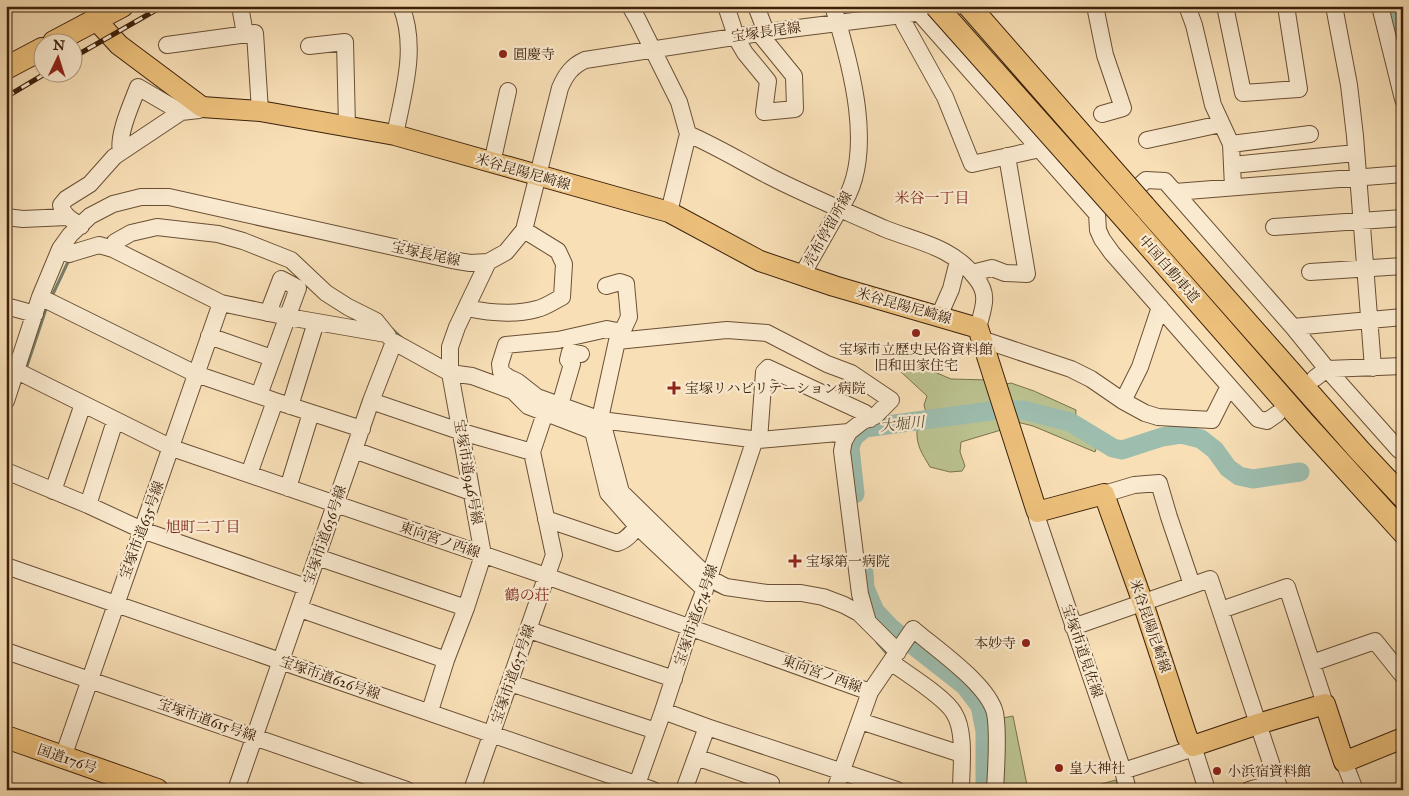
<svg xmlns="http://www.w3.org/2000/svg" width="1409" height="796" viewBox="0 0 1409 796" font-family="'IM FELL Great Primer','Noto Serif JP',serif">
	<rect width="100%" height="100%" fill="#f8dfb6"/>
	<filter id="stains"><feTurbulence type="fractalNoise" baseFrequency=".004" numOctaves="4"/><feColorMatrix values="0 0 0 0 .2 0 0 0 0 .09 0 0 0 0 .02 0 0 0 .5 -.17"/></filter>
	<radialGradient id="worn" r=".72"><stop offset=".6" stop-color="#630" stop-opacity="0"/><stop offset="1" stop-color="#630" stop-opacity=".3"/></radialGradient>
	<path fill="#bbc290" stroke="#7b714d" d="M909,361L951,379L989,380L1001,430L961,442L960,452L965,466L962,471L950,472L930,467C922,453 916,446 917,429L926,427L929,424L924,405L927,396L900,371L905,362Z
		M1011,383L1034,391L1076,410C1074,427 1089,427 1102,432L1095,452L1033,426L1013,421L1001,385Z
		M1013,716L1028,790H1001L988,721Z
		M1116,780L1119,790H1086V788Z"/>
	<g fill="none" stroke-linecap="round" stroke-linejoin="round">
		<path stroke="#767e6c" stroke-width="3" d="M52,296L68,262L72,261
			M392,329L402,338
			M26,369L47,306
			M714,590L722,593
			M877,642L889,656"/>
		<path stroke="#9dbdae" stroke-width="19" d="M1389,6L1403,61
			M855,494L850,447L854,437L865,428L998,410H1023L1070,422L1113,448L1122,450L1162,437L1181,434L1201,439L1215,450L1228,468L1239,476L1253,479L1300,472
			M864,573L865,588L875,611L891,628L965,686L980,706L985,731V790"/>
		<g stroke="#6a5035" stroke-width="18">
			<path id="minor" d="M240,6L245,34
				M630,6L638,20L679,102L688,134L669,212
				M726,6L733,27L735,36L745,53L768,81L764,112L795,109L794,76L759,33
				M756,6L766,32
				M913,6L1097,214L1098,230L1102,239L1112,253L1258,419L1267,421L1277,414
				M1095,6L1105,55L1123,108L1102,114
				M1187,6L1194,25L1213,105L1231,144L1233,187
				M1225,6L1243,93L1299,89L1286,6
				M1334,6L1349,85L1355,136L1373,368
				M1380,6L1403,99
				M902,15L904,23L945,97L972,164L1040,149
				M167,45L255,33L260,111
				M309,46L345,42L347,126
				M688,134C716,146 742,162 769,176C806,195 845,211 883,228C917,242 952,246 976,278C990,295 983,308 978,328
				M395,135C403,93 418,48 401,6
				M1147,140L1221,124
				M1231,144L1310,134
				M121,152C117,135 132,103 138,87L181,112
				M492,163L508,91
				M1232,165L1356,153
				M1175,192L1403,174
				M1125,199L1146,180L1165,181L1293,327L1327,369L1399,450L1403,446
				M6,217L23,219L67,217
				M81,226C72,220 63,216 61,205L66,199L90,184L114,157L121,152L181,112L199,110L202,107
				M1274,227L1403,218
				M60,249L69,254L99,245L113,249L221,303L288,317L386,334
				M113,249L115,242L131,233L157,227L218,234L243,241L291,260L326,293L348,307L376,321L388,336
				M1310,272L1403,266
				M972,273L992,268L1005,273L1027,274L1007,156
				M802,275L840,208C878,157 850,62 833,6
				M40,297L196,374L275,401
				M6,306L35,314
				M467,308C490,313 515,315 537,309C546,307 554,301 562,297L564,264L558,251L524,230
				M939,316L951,289L958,261
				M1293,327L1403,317
				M209,336L272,358
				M981,339L1071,369L1091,379L1123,401L1140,367L1160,307
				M17,371L172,448L546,576L870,692
				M1315,378L1327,369L1403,366
				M512,379L518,382L537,397L601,420L759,440L849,432L863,421L875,416L891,400L851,373L827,364L767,333L727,330L617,341
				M505,387L508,377L501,372L500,364L506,345L558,340L607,329L622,332L629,317L626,284L620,282L606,286
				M259,395L298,288L281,279L268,313
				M6,401L40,297L60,249L70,235L90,216L113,204L141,197H169L452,260L470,263L488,262L506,252L524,230L560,88C566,74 572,66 585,60L766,32L902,15L957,6
				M371,401L462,432L532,452
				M1123,401L1145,413L1158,417L1212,420L1229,386
				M560,405L572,364L568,360L570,352L581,354
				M290,406L316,322
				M115,421L88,505L142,530L306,587
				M596,427L601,420V414L617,341L621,334
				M604,429L621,492L709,578L726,587L767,593H801L823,597L844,605L859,613L898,652
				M849,432L844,441L842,451L860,594L868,622
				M759,440L764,372L768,368L865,413L870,419
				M354,450L471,492
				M6,471L88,505
				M249,474L275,401L362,429
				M288,488L311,413
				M53,491L83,404
				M1104,494L1134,485L1159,483L1169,517L1192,585
				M1037,512V518L1123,771L1128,790
				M546,519L617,543C629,540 636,527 644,518
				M317,557L466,608
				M6,566L653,790
				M300,609L446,660
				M1221,610L1287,587L1325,704
				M1073,627L1210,579L1280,790
				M529,630L674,679
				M6,651L407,790
				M891,662C907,674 945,697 954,713C966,732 961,768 961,790
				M1312,663L1375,641L1403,676
				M510,683L656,731
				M430,711L446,660L466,608L483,555L450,373V347L457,327L488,262
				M663,711L707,727L897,790
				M860,721L961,754
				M63,757L221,303
				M696,757L771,783L769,790
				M1344,762L1355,790
				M1123,771L1185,751L1193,746L1207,790
				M236,790L371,401L394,342L450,373L472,376L513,391L528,406L593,431L608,493L637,526L705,590
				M472,790L554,555L532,452L545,413
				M635,790L663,711L690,628L709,578L755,439
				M684,790L707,727
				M835,790L870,692L913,629C936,649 988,684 995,713C999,734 996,768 995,790
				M1249,790L1277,782"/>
		</g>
		<g stroke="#3b200a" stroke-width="22">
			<path id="major" d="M96,20L119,45L202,107L260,111L395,135L669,212L760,261L834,286L978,328L1037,512L1104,494L1143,603L1187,737L1193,746L1258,724L1325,704L1344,762L1403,738"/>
		</g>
		<g stroke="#3b200a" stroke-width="24">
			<path id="highway" d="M54,42L122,6
				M6,68L42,49
				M1144,206L1360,451L1403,497
				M1129,223L1305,424L1403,532
				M6,737L157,790"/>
		</g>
		<use href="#minor" stroke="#faead0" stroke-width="16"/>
		<use href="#major" stroke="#ecc07b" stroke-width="20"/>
		<use href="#highway" stroke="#ecc07b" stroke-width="22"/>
		<g stroke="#3b200a" stroke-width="5">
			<path id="rail" d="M72,58L163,6
				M6,97L48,72"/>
		</g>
		<use href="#rail" stroke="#faead0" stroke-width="3" stroke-dasharray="9" stroke-linecap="butt"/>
		<g stroke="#3b200a" stroke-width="24" stroke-linecap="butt">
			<path id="highway-bridge" d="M936,6L1129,223
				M969,6L1144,206"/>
		</g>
		<use href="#highway-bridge" stroke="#ecc07b" stroke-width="22"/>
	</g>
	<g fill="#8f2418" stroke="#faead0" stroke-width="2">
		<circle cx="503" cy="54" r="5"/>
		<circle cx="916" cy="333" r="5"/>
		<path d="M671.5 380.5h5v5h5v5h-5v5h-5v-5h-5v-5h5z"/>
		<path d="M792.5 553.5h5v5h5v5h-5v5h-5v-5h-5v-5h5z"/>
		<circle cx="1026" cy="643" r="5"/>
		<circle cx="1059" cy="768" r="5"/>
		<circle cx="1217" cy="771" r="5"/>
	</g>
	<g text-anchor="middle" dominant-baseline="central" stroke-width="4.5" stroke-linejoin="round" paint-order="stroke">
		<g font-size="14" fill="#3b200a" stroke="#faead0">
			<text transform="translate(766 32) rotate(-8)">宝塚長尾線</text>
			<text transform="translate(523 172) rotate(16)">米谷昆陽尼崎線</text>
			<text transform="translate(828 229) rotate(-61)">売布停留所線</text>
			<text transform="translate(426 254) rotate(12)">宝塚長尾線</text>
			<text transform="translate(1169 269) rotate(49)">中国自動車道</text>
			<text transform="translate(904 306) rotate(16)">米谷昆陽尼崎線</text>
			<text transform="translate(468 472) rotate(80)">宝塚市道946号線</text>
			<text transform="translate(142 530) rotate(-70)">宝塚市道635号線</text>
			<text transform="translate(325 535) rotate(-71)">宝塚市道636号線</text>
			<text transform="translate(440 540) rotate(19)">東向宮ノ西線</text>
			<text transform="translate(696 615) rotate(-71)">宝塚市道674号線</text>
			<text transform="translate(1150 626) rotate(71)">米谷昆陽尼崎線</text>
			<text transform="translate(1082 651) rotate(71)">宝塚市道見佐線</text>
			<text transform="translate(513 674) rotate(-71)">宝塚市道637号線</text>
			<text transform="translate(822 674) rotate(20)">東向宮ノ西線</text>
			<text transform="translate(330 678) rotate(19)">宝塚市道626号線</text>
			<text transform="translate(207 720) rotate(19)">宝塚市道615号線</text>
			<text transform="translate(67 759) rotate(19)">国道176号</text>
		</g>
		<g font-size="14" fill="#3b200a" stroke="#faead0" text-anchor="start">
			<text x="513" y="54">圓慶寺</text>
			<text x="916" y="349" text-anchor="middle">宝塚市立歴史民俗資料館<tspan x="916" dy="16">旧和田家住宅</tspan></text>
			<text x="685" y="388">宝塚リハビリテーション病院</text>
			<text x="806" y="561">宝塚第一病院</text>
			<text x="1016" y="643" text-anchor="end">本妙寺</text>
			<text x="1069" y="768">皇大神社</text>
			<text x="1227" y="771">小浜宿資料館</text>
		</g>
		<g font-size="15" fill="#7a1f14" stroke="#faead0">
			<text x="932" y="198">米谷一丁目</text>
			<text x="203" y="527">旭町二丁目</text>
			<text x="527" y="595">鶴の荘</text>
		</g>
		<g font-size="15" font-style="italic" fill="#584f3b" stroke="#faead0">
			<text transform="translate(902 424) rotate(-6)">大堀川</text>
		</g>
	</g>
	<rect width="1409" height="796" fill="none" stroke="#f8dfb6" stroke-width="25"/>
	<rect x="8" y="8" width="1394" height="781" fill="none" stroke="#3b200a" stroke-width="2.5"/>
	<rect x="12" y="12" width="1384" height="771" fill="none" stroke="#3b200a"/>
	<g transform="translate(58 58) rotate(4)"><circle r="24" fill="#faead0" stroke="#ae9981"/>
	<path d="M0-4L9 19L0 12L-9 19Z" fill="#8f2418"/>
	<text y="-8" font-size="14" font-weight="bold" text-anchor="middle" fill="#3b200a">N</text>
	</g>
	<rect width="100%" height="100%" filter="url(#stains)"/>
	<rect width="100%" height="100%" fill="url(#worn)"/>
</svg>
